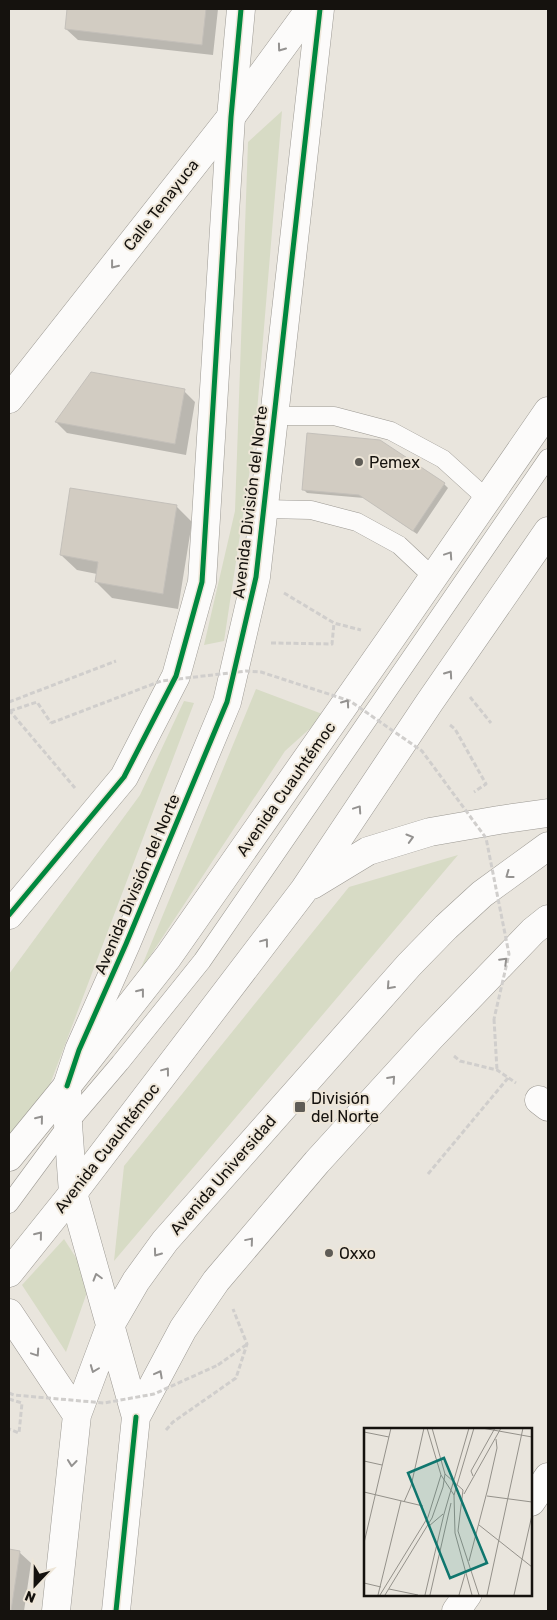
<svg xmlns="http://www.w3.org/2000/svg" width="557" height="1620" viewBox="0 0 557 1620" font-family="Rubik,sans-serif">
	<rect width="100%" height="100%" fill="#e9e5dd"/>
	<path fill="#d7dbc5" d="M282,111L255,436L224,641L204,645L235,511L248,142Z
		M256,689L325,715L285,751L139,973Z
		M184,701L194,703L46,1095L9,1137V974L140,795Z
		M458,855L114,1261L124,1166L349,887Z
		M64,1239L91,1281L66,1352L22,1285Z"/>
	<path fill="#0003" d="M69,9H218L213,55L78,40L66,29Z
		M184,391L195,402L186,455L67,433L56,422Z
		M444,484L448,488L417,534L364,498L307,493L303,489Z
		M176,506L192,522L178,609L112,598L96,582L97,574L77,570L61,555Z
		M9,1550L19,1552L31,1563L24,1611H9Z"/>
	<path fill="#d2ccc2" stroke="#c4c0ba" d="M67,9H206L202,45L65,29Z
		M91,372L185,389L175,444L55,422Z
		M307,433L380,440L445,483L413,531L359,495L302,490Z
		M70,488L177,505L163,594L95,582L98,562L60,555Z
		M9,1549L20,1551L11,1611H9Z"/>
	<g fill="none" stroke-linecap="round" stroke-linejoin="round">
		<g stroke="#9c9993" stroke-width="19">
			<path id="lane" d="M274,416H334L391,431L443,459L487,499
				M264,509L311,510L357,522L399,545L433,577
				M9,1204L68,1124L120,1063L202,961L548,458"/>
		</g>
		<g stroke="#9c9993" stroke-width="29">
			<path id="street" d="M9,399L231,117L310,9
				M539,1100L548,1107
				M531,1502L548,1477
				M456,1611L468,1594"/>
		</g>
		<g stroke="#9c9993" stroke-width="29">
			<path id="secondary" d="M9,915L124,777L176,676L202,582L231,117L241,9
				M9,1313L77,1415
				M136,1417L183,1329L216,1281L317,1162L430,1038L533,931L548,919
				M56,1611L77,1415L111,1324L136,1281L165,1241L409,965L446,927L482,894L548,846
				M116,1611L136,1417L73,1193L68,1124L67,1086L79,1050L126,944L227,702L256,577L320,9"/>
		</g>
		<g stroke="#9c9993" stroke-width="29">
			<path id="primary" d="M312,885L368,851L430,832L499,820L548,813
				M9,1157L67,1086L168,957L392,637L548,411
				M9,1273L73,1193L304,890L429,703L548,531"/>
		</g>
		<path stroke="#d0cecc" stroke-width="3" stroke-dasharray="5 2.5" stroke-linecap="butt" d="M284,593L334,623L361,630
			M271,643L332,644L334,623
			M470,697L491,723
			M9,702L116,661
			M9,710L75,788
			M10,711L37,702L51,723
			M450,725L455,729L486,784L474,792
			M494,1019L497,1070
			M454,1056L460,1061L497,1070L516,1083
			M428,1174L508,1078
			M218,1365L246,1345
			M9,1399L22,1403L19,1433L9,1429
			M166,1430L173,1422L236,1378L247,1344L233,1309"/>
		<use href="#lane" stroke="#fcfbfa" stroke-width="18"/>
		<use href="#street" stroke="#fcfbfa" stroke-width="28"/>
		<use href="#secondary" stroke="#fcfbfa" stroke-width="28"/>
		<use href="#primary" stroke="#fcfbfa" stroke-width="28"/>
		<path stroke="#d0cecc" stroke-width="3" stroke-dasharray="5 2.5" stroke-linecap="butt" d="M51,723L161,681L246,671L261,672L350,701L422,751L486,838L509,954L494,1019
			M9,1393L14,1395L104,1403L154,1394L218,1365"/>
		<g stroke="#eee6d8" stroke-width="8">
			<path id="cycleway" d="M9,915L124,777L176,676L202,582L231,117L241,9
				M67,1086L79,1050L126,944L227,702L256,577L320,9
				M116,1611L136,1417"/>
		</g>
		<use href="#cycleway" stroke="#00873e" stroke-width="5"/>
	</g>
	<defs><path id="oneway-chevron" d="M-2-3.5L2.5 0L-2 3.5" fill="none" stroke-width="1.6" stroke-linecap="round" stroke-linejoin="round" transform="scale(1.25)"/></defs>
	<g stroke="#949290">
		<use href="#oneway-chevron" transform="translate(281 48) rotate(126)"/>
		<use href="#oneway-chevron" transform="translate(114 265) rotate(128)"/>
		<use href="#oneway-chevron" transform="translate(449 555) rotate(-56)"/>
		<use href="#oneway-chevron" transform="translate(449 674) rotate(-55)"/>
		<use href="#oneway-chevron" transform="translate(346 703) rotate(-55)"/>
		<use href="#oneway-chevron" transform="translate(358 809) rotate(-56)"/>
		<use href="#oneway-chevron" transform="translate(410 838) rotate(-16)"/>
		<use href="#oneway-chevron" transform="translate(509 875) rotate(144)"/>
		<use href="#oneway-chevron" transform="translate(265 942) rotate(-53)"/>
		<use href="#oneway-chevron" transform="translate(504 961) rotate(-45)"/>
		<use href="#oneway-chevron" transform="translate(390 986) rotate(132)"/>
		<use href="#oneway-chevron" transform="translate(141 992) rotate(-52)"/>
		<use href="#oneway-chevron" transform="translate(166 1071) rotate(-53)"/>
		<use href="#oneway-chevron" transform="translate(392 1079) rotate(-48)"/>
		<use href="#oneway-chevron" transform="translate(40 1119) rotate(-51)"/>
		<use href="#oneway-chevron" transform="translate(39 1235) rotate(-51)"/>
		<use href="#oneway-chevron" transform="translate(250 1241) rotate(-50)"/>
		<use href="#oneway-chevron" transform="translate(157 1253) rotate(126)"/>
		<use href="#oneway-chevron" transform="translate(97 1277) rotate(-106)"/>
		<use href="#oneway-chevron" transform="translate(36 1353) rotate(56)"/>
		<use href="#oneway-chevron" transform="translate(94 1369) rotate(111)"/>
		<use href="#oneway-chevron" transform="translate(159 1374) rotate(-62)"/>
		<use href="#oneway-chevron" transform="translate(72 1463) rotate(96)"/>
	</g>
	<g fill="#5f5c56" stroke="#eee6d8" stroke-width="2">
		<circle cx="359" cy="462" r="5"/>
		<rect x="294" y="1101" width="12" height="12" rx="2.5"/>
		<circle cx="329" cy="1253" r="5"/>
	</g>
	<g text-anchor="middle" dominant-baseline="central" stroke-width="4" stroke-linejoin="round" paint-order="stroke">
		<g font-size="16" fill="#15120e" stroke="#eee6d8">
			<text transform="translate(161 205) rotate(-52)">Calle Tenayuca</text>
			<text transform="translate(250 502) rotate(-83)">Avenida División del Norte</text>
			<text transform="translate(286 789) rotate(-55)">Avenida Cuauhtémoc</text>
			<text transform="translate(137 884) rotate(-67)">Avenida División del Norte</text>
			<text transform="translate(107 1148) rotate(-52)">Avenida Cuauhtémoc</text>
			<text transform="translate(223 1175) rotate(-49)">Avenida Universidad</text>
		</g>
		<g font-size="16" fill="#15120e" stroke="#eee6d8" text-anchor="start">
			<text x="369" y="462">Pemex</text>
			<text x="311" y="1098">División<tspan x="311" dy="18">del Norte</tspan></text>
			<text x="339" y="1253">Oxxo</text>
		</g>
	</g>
	<g transform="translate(364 1428)">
		<rect width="168" height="168" fill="#e9e5dd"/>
		<path fill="none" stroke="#94918a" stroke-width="1" d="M63,0L77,47L90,67L91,105L108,167M118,0L168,9M0,4L25,9M0,33L18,37M81,46L99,62L94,103L115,167M109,48L107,43L131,0M0,64L59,78M100,66L137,0M90,67L110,0M123,68L168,74M40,74L47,58L60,0M115,97L168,139M65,98L79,86M0,115L27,0M105,133L124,60L133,20L132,11M0,155L17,159M25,161L54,167M14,167L37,73M16,167L64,89L77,47M21,167L68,90L79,59L81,46L68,0M61,167L80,86L105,0M66,167L87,75M95,167L101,146M123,167L159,0M150,167L168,87"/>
		<path fill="#0f766e" fill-opacity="0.15" stroke="#0f766e" stroke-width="2.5" d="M80,30L123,135L86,150L44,45Z"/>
		<rect width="168" height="168" fill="none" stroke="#15120e" stroke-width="2.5"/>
	</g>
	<rect width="557" height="1620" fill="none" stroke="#15120e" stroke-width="20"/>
	<g transform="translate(35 1585) rotate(202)" stroke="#eee6d8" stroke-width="4" paint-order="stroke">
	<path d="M0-4L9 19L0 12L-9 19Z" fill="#15120e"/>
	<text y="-8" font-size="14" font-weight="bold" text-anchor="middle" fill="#15120e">N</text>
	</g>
</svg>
